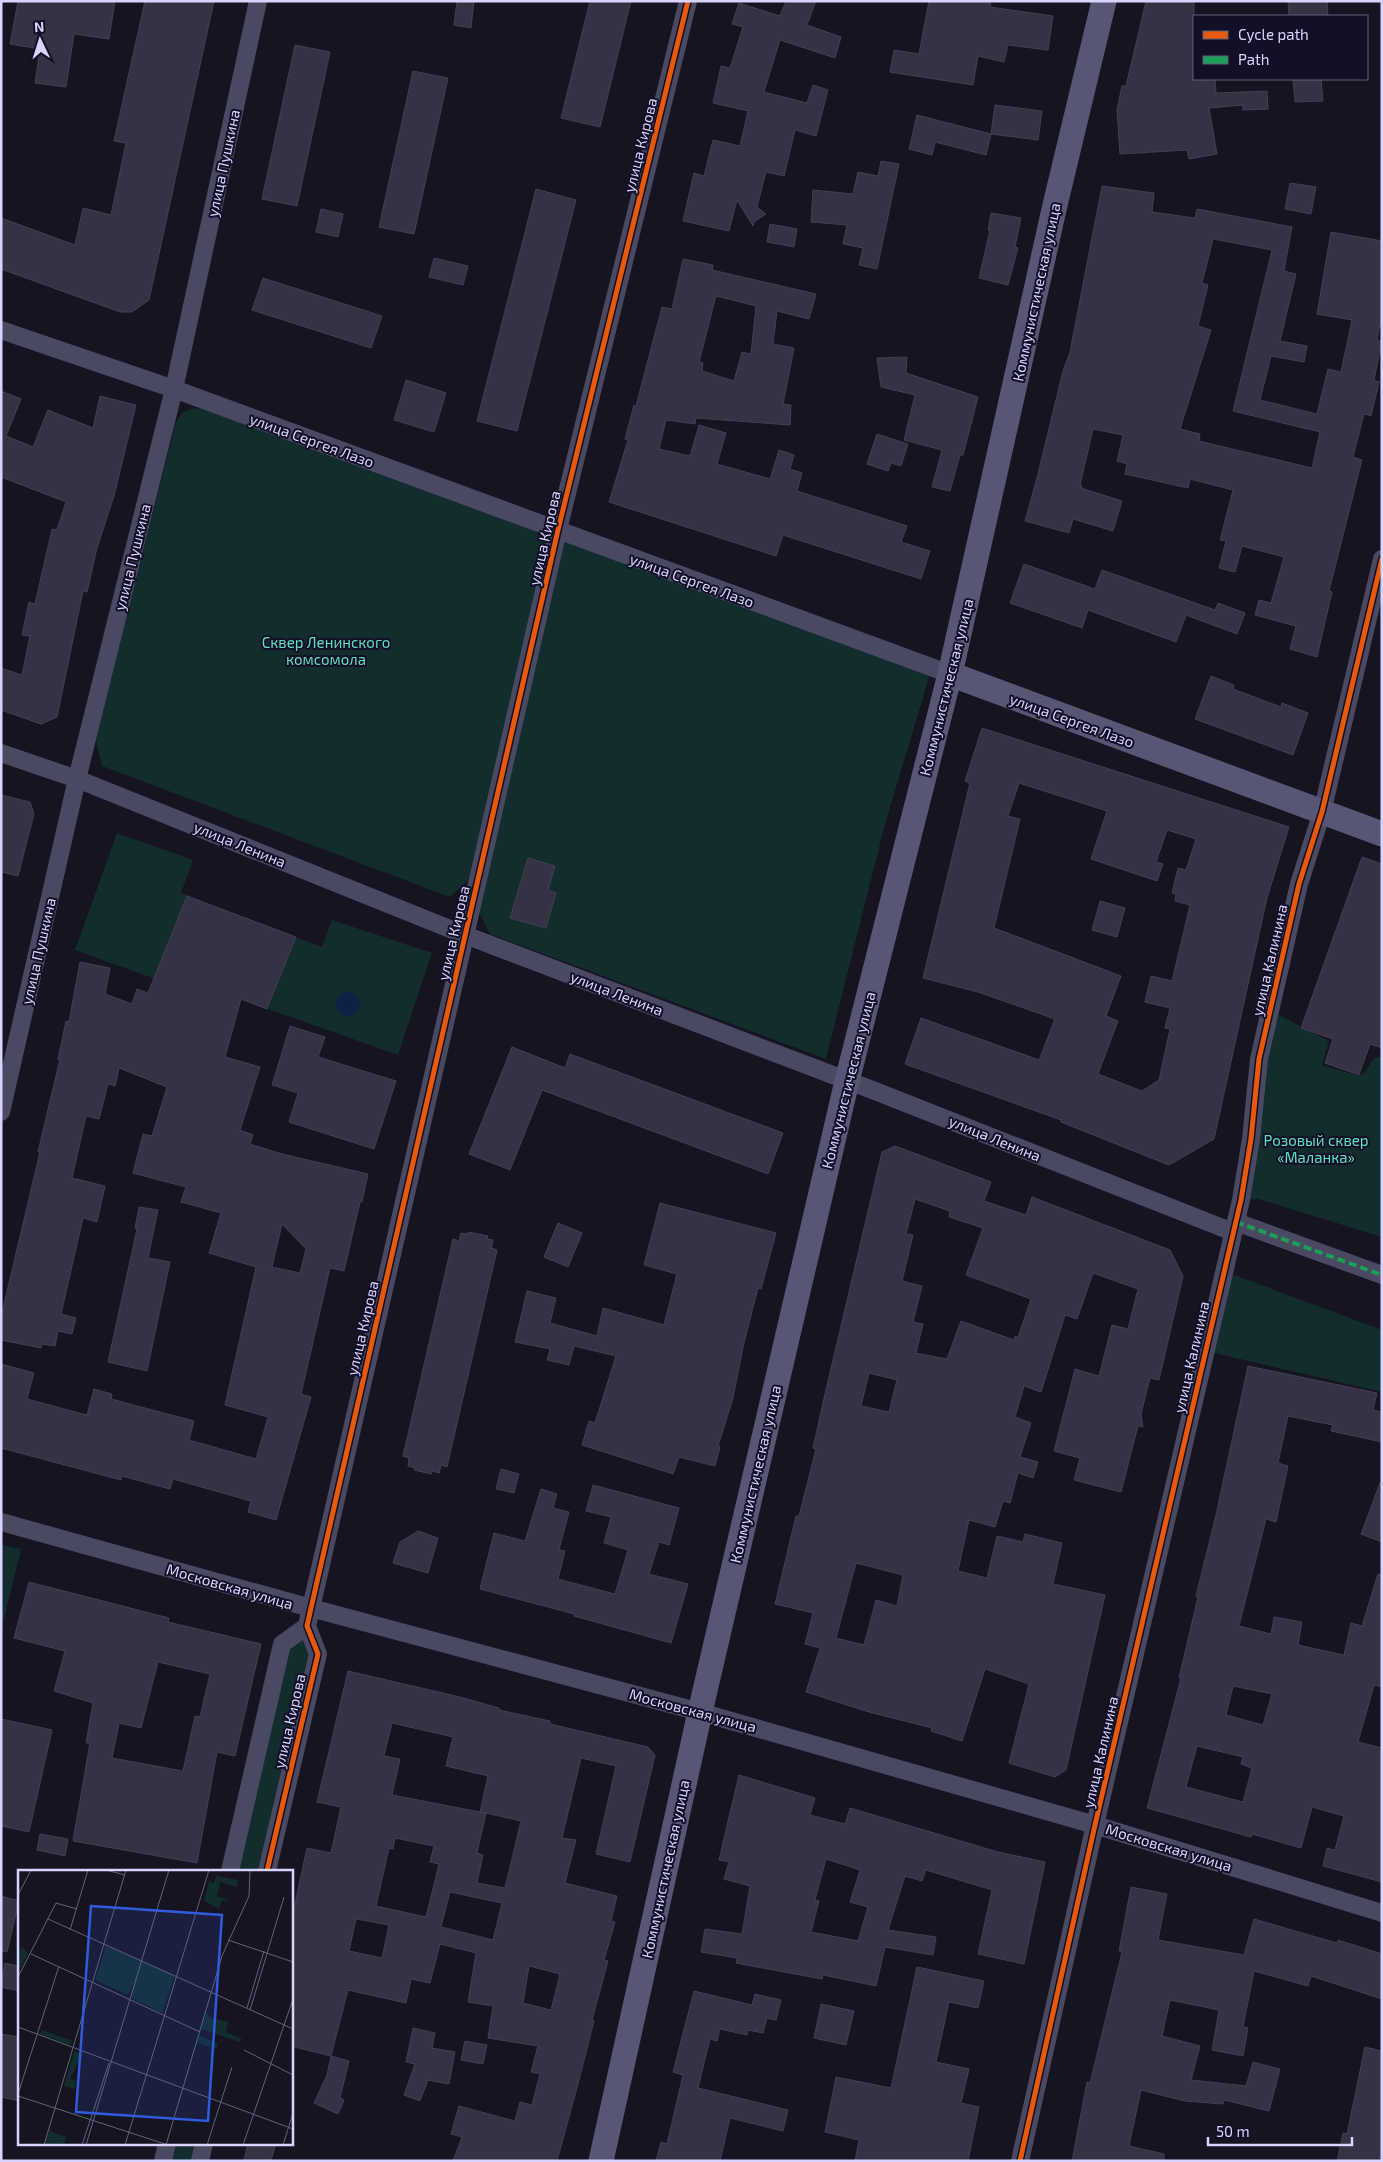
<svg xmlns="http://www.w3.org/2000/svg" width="1383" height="2162" viewBox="0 0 1383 2162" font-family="'Exo 2',sans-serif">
	<rect width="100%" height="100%" fill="#161421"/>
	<path fill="#132c2d" d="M195,408L213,410L528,525L545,541L544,563L468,881L450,897L102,766L96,742L101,718L176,422L183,412Z
		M558,530L932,668L885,824L826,1059L490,934L473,900Z
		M117,833L193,860L181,893L187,895L155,979L75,950Z
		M332,920L432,953L398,1055L268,1009L296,937L322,947Z
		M1271,1011L1329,1041L1322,1065L1359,1076L1364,1073L1374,1058L1382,1056V1237L1259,1199L1241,1200Z
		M1224,1271L1382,1330V1392L1206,1351Z
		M1,1545L21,1549L1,1631Z
		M307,1626L318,1654L267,1871H230L282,1644Z
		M167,2143H204L200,2161H163Z"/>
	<path fill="#0d2144" d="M336 1004a12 12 0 1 1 24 0a12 12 0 1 1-24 0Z"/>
	<path fill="#343243" stroke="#433f54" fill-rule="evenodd" d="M18,1H115L109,39L74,34L66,87L35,83L40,49L10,44Z
		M145,1H214L149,300L132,312H120L1,269V218L75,245L83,208L111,215L126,143L114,141Z
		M457,1H474L471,28L454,25Z
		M590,1H631L600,127L561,118Z
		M786,1H816L807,25L841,37L835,58L780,40L764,92L807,103L813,85L828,90L816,136L795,130L784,176L766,172L757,207L766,214L754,222L753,226L737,200L729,231L683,221L694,173L704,176L713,140L740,146L748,111L713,103L721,66L730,68L743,27L732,24L739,3L780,16Z
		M929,1H991L990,7L1053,16L1048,50L1008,45L1004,62L978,56L973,85L890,72L894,50L919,54Z
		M1146,1H1194V79H1215L1216,93L1267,91L1268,109L1243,110V105L1209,108L1217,154L1189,159L1187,150L1120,154L1117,110L1122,86H1126Z
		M1288,1H1327L1328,16H1289Z
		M295,45L330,52L297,206L262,199Z
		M413,71L448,78L414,234L379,227Z
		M1293,79H1321L1323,101L1295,102Z
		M995,105L1042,111L1038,140L991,134Z
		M917,115L991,134L986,155L935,142L932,155L909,149Z
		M881,161L899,164L877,269L859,265L863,248L843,244L847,225L811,222L813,190L853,194L858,172L878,176Z
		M1290,183L1316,187L1311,214L1285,209Z
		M1102,186L1154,193L1152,212L1195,218L1197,209L1292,227L1284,271L1296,274L1280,341L1307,346L1304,362L1271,356L1260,400L1317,414L1328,369L1341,372L1352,320L1317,314L1331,232L1382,241V313L1377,340L1382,341L1374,380L1379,382L1371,416L1364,414L1353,457L1362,460L1329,591L1332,592L1317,657L1290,649L1296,626L1255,615L1259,600L1271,603L1284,557L1242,546L1235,572L1219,568L1226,541L1220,540L1233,490L1190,479L1188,488L1125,474L1127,464L1117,461L1123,435L1093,429L1080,485L1082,486L1081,488L1122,501L1113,531L1073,519L1069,533L1025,521L1038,474L1063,371L1070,352ZM1213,239L1272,250L1233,411L1320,432L1312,468L1199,441L1200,434L1180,429L1211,330L1198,326L1208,285L1202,283Z
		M536,189L576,200L517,431L477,421Z
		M321,209L343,214L338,237L316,232Z
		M991,213L1021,218L1015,247L1018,248L1008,285L979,278L990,230H988Z
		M770,224L797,229L794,247L767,242Z
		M434,258L468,266L463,285L429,277Z
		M683,259L713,265L712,270L816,294L809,319L777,311L773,344L794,348L783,404L791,405L790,425L696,418L695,424L666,420L659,449L690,456L699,425L726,433L717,464L770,479L779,450L794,455L790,469L802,473L797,491L907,526L901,542L930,551L921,579L783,535L776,556L609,502L628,440L625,439L634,405L636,406L662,307L672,309ZM716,296L756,306L751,354L742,352L734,381L702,371L703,363L699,362Z
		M263,278L382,316L371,348L252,310Z
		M907,357L906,373L978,397L963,455H960L950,491L932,487L942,450L904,440L915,395L881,387L877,358Z
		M406,380L446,393L434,432L394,420Z
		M1,391L21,399L6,436L33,447L48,410L93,428L100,396L136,405L114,496L97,548L87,592L83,591L57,717L41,724L1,710V668L22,675L30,636L22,635L29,602L35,604L52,529L57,530L66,502L1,477Z
		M877,434L908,444L901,466L891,463L888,471L867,464Z
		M1024,564L1095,589L1102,570L1215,610L1218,603L1245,613L1237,634L1186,615L1176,642L1088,610L1082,628L1010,603Z
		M1211,676L1234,685L1233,689L1281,707L1282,703L1308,713L1293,755L1195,719Z
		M982,728L1289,827L1267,898L1214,1139L1169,1165L1061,1122V1120L905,1064L921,1018L1039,1060L1055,1019L978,992L923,978L970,783L965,781ZM1019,783L1107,811L1091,859L1157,881L1163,864L1156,862L1167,830L1196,839L1186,870L1178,868L1172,893L1176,894L1175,901L1190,905L1172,981L1151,976L1145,1002L1170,1008L1165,1028L1170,1029L1159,1080L1142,1091L1098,1074L1118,1021L1106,1016L1121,976L994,928L1020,819L1008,816Z
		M1,795L30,802L34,814L18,876L1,872Z
		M1362,857L1382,864V1048L1370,1044L1359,1075L1325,1063L1333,1039L1301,1028Z
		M528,858L555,866L548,890L556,893L546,928L510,918Z
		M187,896L296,937L267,1009L241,999L225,1057L260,1067L240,1130L253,1135L250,1144L282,1154L368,1174L362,1202H360L344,1271L330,1268L301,1394L311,1397L276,1520L248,1512L251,1501L173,1479L170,1489L122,1476L121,1480L1,1448V1364L34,1373L27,1399L87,1415L94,1389L112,1394L111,1399L194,1421L189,1440L256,1459L268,1417L225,1405L256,1267L209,1253L221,1213L181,1202L186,1187L133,1173L143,1134L152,1136L167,1087L119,1068L115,1086L108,1084L99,1119L86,1116L72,1178L105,1186L97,1222L83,1218L61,1314L76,1318L72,1334L58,1331L55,1346L42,1344L41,1348L1,1340V1317L40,1152H38L60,1059H58L66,1021L69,1022L80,962L110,968L105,994L132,1004L137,989L148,993ZM282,1224L306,1249L300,1273L272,1267Z
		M1100,901L1125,908L1117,937L1092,930Z
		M290,1026L325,1037L318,1057L396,1081L374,1149L289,1122L298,1093L272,1085Z
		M512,1047L565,1068L570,1054L783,1133L768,1174L542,1090L510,1170L469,1154Z
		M895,1146L991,1182L984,1201L1026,1215L1032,1197L1170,1250L1183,1276L1159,1380L1150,1378L1141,1414L1143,1427L1138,1426L1121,1492L1074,1480L1080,1458L1054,1451L1075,1369L1099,1376L1112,1325L1128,1329L1138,1289L1093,1273L1077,1319L1065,1315L1041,1392L1024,1386L1015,1417L1031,1423L1020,1457L1038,1462L1033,1478L1018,1473L1010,1503L1003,1501L995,1527L969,1520L958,1571L987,1578L997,1536L1023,1542L1025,1534L1062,1543L1053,1584L1105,1595L1066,1770L1055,1777L1009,1763L1029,1684L985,1669L962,1741L931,1731L932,1728L869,1712L806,1692L820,1648L805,1644L813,1613L775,1604L796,1516H799L816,1449L813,1448L825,1394L882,1152ZM915,1199L950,1211L949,1217L983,1228L966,1275L1031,1299L1018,1337L1015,1336L1014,1340L961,1321L947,1359L916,1353L923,1324L913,1322L922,1286L902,1281L913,1235L906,1234ZM869,1373L897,1380L889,1412L861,1406ZM856,1563L903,1575L897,1606L876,1600L864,1645L836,1638Z
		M660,1203L776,1233L761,1289L758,1288L743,1347L733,1398L718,1446L720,1447L715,1466L679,1457L673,1474L582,1445L589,1421L595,1423L616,1356L574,1346L569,1365L547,1360L550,1349L515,1342L527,1291L556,1298L550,1323L597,1336L603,1308L664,1325L677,1274L644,1265Z
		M139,1207L158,1210L148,1258L170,1262L147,1371L108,1362L137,1229L135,1228Z
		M558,1223L582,1233L568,1267L544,1257Z
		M468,1232L488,1236L487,1239L493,1240L491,1248L497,1250L447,1467L441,1465L439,1473L432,1471L431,1474L414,1470L415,1468L408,1466L409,1458L403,1456L453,1239L459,1241L461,1233L467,1234Z
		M1248,1366L1377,1393L1373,1410L1382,1412V1442L1331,1431L1333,1425L1288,1416L1278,1463L1288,1466L1276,1522L1266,1519L1239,1626L1271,1634L1274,1617L1302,1622L1298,1645L1344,1655L1351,1623L1362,1626L1378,1574L1382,1575V1687L1374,1685L1358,1742L1382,1748V1882L1323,1866L1327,1848L1335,1850L1344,1816L1312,1807L1301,1848L1252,1834L1251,1837L1147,1808L1181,1678H1179L1198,1597L1196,1596L1216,1515ZM1233,1686L1272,1694L1263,1725L1226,1715ZM1197,1746L1243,1757L1241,1764L1252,1768L1243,1802L1186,1787Z
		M501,1469L519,1474L514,1493L496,1489Z
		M1380,1483H1382V1542L1361,1534Z
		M593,1485L679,1508L669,1545L659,1542L649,1574L688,1584L671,1643L574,1616V1614L480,1589L494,1533L525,1541L541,1489L557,1494L553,1508L569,1512L559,1550L565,1551L558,1579L615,1594L628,1550L604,1543L611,1517L586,1511Z
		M418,1531L438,1538L428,1573L393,1563L400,1542Z
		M29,1582L169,1618L168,1622L261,1644L235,1756L217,1752L197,1863L73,1841L90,1743H86L93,1703L54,1691L65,1651L14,1638ZM158,1662L210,1674L200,1717L195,1716L183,1771L112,1758L119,1723L141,1728Z
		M348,1671L460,1697L499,1708V1710L550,1721V1724L648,1747L655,1755L630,1862L596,1854L616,1766L581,1758L562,1838L576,1840L565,1883L617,1896L611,1921L615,1922L604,1960L608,1961L592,2020L594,2021L578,2084L557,2161H453L462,2137L451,2134L459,2106L515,2121L520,2102L532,2105L540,2074L531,2072L538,2046L488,2038L493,2006L468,2002L476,1953L440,1944L430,1983L411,1979L406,2003L348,1990L331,2056L291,2046V1922L307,1848L331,1853L341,1807L317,1802ZM392,1723L453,1737L446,1766L488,1776L480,1812L485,1813L392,1795L400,1759L384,1756ZM486,1813L521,1821L505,1888L477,1883L483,1855L477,1853ZM395,1838L434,1846L430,1862L439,1864L426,1917L376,1906L389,1848L393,1849ZM450,1892L502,1903L493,1940L441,1927ZM356,1919L389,1925L382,1958L349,1951ZM529,1966L560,1974L551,2010L523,2003Z
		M1,1719L52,1730L29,1832L1,1826Z
		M739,1775L815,1798L810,1815L845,1824L850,1808L998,1852L1045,1862L1024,1964L978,1954L992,1890L926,1870L922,1881L905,1876L888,1930L936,1937L933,1955L885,1947L876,1986L823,1975L822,1979L736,1963L737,1958L701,1952L705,1929L742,1934L750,1886L724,1879L729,1862L719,1860ZM826,1859L860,1870L850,1902L868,1907L858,1941L811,1932L819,1901L815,1900Z
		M40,1834L68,1839L65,1856L37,1850Z
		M1131,1887L1167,1894L1158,1940L1244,1955L1254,1919L1337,1943L1338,1940L1382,1954V1999L1311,1976L1308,1986L1254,1971L1243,2027L1248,2028L1243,2056L1212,2050L1219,2010L1170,2000L1162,2036L1200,2046L1191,2080L1246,2086L1253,2062L1280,2069L1269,2111L1224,2100L1223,2104L1185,2101L1141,2090L1129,2146L1164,2154V2161H1072L1087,2082L1090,2083L1122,1952L1119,1951Z
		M1,1896L19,1901L7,1952L1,1951Z
		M5,1963L19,1966V1991L1,1987Z
		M917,1967L984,1981L978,2008L949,2002L936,2062L969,2069L961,2103L979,2107L968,2161H855L859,2140L825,2132L836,2077L891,2088Z
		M694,1991L752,2005L755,1994L781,2000L776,2020L767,2018L763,2033L748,2030L747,2035L720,2029L717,2041L710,2039L698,2088L788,2110L783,2131L730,2118L720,2161H656L661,2142L667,2144L683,2075L673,2072Z
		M821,2004L854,2011L846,2045L814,2038Z
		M413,2028L435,2033L432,2048L455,2052L449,2084L428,2080L420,2101L404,2095L415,2064L406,2062Z
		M1,2034L19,2037V2101L1,2097Z
		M465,2041L487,2045L483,2064L461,2060Z
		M1365,2047L1382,2051V2161H1337L1343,2133L1347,2134Z
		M331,2056L349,2061L340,2098L344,2100L338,2114L314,2103L327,2075Z
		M248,2143H276L271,2161H244Z"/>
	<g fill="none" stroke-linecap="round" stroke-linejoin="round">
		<path stroke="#4a4962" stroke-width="18" d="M1,330L174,389L950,674
			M1,753L77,779L465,935L875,1091L1233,1232
			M1,1112L77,779L174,389L258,1
			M1236,1222L1382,1275
			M1,1522L311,1608L700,1712L1095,1825L1382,1913
			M230,1871L282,1644L307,1626
			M267,1871L318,1654L307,1626L311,1608L558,530L688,1
			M163,2161L167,2143
			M200,2161L204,2143
			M1020,2161L1095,1825L1241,1200L1251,1139L1259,1059L1299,884L1322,812L1382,559"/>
		<path stroke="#575674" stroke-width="25" d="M950,674L1382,834
			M601,2161L700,1712L847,1081L950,674L1055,205L1104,1"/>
		<path stroke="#1a9f57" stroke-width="4" stroke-dasharray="8 4" stroke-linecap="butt" d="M1236,1222L1382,1275"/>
		<g stroke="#130f26" stroke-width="8">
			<path id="cycleway" d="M267,1871L318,1654L307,1626L311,1608L558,530L688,1
				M1020,2161L1095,1825L1241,1200L1251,1139L1259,1059L1299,884L1322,812L1382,559"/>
		</g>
		<use href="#cycleway" stroke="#e8590c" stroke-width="5"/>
	</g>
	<g text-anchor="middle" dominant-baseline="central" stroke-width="4" stroke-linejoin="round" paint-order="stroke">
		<g font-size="15" fill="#d9d4ff" stroke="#130f26">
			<text transform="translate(640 145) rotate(-76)">улица Кирова</text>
			<text transform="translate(223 163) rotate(-78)">улица Пушкина</text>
			<text transform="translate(1036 292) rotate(-78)">Коммунистическая улица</text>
			<text transform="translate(312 440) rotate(20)">улица Сергея Лазо</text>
			<text transform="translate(544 538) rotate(-77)">улица Кирова</text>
			<text transform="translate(132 557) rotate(-76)">улица Пушкина</text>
			<text transform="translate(692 580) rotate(20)">улица Сергея Лазо</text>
			<text transform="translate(946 687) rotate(-76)">Коммунистическая улица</text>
			<text transform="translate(1072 720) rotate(20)">улица Сергея Лазо</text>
			<text transform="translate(240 844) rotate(22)">улица Ленина</text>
			<text transform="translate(453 933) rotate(-77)">улица Кирова</text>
			<text transform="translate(38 951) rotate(-77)">улица Пушкина</text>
			<text transform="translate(1269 960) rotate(-77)">улица Калинина</text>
			<text transform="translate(617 993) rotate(21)">улица Ленина</text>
			<text transform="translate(848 1080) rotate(-76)">Коммунистическая улица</text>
			<text transform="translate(995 1138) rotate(22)">улица Ленина</text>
			<text transform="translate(362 1328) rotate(-77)">улица Кирова</text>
			<text transform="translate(1191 1357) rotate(-77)">улица Калинина</text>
			<text transform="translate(755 1474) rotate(-77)">Коммунистическая улица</text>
			<text transform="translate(230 1586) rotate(16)">Московская улица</text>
			<text transform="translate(693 1710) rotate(15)">Московская улица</text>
			<text transform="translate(289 1721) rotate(-77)">улица Кирова</text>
			<text transform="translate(1100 1752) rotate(-77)">улица Калинина</text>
			<text transform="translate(1169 1847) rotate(17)">Московская улица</text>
			<text transform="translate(665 1869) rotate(-78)">Коммунистическая улица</text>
		</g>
		<g font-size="15" fill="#5fe0c0" stroke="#130f26">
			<text x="326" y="642">Сквер Ленинского<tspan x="326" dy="17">комсомола</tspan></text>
			<text x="1316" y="1140">Розовый сквер<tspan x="1316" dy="17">«Маланка»</tspan></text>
		</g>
	</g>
	<g transform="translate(18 1870)">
		<rect width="275" height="275" fill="#161421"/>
		<path d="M198,6L220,10L218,17L202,12L199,26L211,30L204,31L201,39L186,31L191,11L196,13ZM4,76L10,84L0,103V82ZM88,76L157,106L144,143L113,128L116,111L110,125L77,110ZM187,141L192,147L210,152L208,162L224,169L222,172L183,159ZM24,160L54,171L52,175L22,164ZM181,165L200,174L198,179L179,173ZM56,181L64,184L52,209L59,211L56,219L46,216ZM33,258L34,262L48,267L46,275H26Z" fill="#132c2d"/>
		<path fill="none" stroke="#64617a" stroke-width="1" d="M88,0L107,5M0,25L13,0M30,49L275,159M52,60L70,0M210,70L275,92M13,84L182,162M0,107L38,33L59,39M229,138L246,81M232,140L266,27M0,157L275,259M226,180L275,205M0,224L41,96M0,226L150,275M26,275L108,0M64,275L91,193M68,275L151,0M107,275L191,0M148,275L204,86L231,26L232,0M189,275L214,197M225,275L275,129M265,275L275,243"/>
		<path fill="#305bdc" fill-opacity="0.15" stroke="#305bdc" stroke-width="2.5" d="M73,36L204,45L190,251L58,242Z"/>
		<rect width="275" height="275" fill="none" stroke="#d9d4ff" stroke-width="2.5"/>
	</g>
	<rect width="1383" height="2162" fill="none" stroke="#d9d4ff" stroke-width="5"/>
	<rect x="1193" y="15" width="175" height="65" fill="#130f26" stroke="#625e7d"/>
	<rect x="1203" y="31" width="25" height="8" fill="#e8590c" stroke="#625e7d"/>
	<text x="1238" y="40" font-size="15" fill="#d9d4ff">Cycle path</text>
	<rect x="1203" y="56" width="25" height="8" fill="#1a9f57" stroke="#625e7d"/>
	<text x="1238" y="65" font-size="15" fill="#d9d4ff">Path</text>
	<g transform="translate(40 40) rotate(356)" stroke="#130f26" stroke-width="4" paint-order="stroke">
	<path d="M0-4L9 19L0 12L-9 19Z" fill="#d9d4ff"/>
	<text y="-8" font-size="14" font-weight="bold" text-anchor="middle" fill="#d9d4ff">N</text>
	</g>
	<path d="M1208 2137v8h144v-8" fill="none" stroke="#d9d4ff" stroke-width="2.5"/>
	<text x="1216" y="2137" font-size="15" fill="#d9d4ff" stroke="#130f26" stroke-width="4" paint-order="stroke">50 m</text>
</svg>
